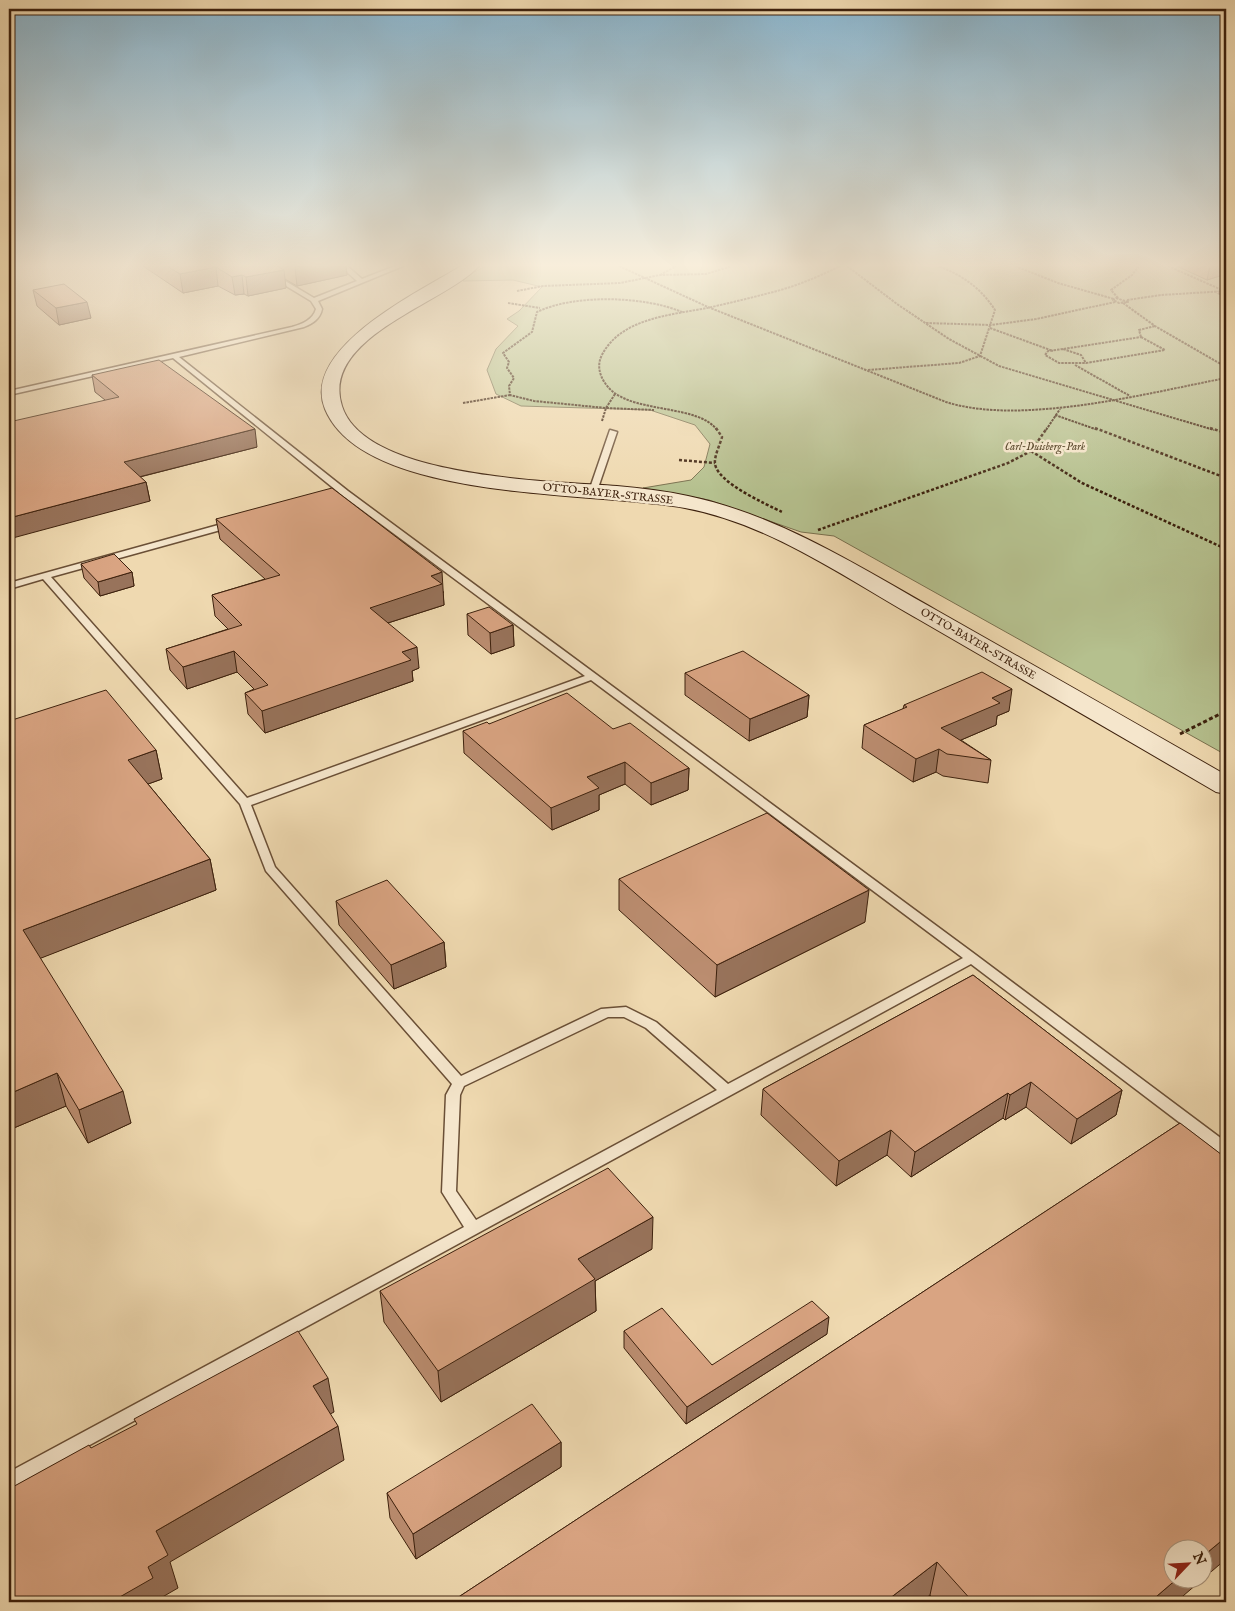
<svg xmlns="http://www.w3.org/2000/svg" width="1235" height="1611" viewBox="0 0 1235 1611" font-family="'IM FELL English',serif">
	<rect width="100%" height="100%" fill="#efd9b0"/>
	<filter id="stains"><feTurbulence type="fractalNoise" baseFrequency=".004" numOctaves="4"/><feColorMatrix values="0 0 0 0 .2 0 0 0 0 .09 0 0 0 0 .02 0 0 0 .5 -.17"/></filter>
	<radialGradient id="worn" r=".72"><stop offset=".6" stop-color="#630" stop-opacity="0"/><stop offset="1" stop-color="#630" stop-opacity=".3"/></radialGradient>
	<path fill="#b5c08e" stroke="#79704e" d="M486,266H1226V290L1215,292L1226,298V755L834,536L801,532L709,500L643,488L691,480L704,467L710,444L695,425L650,410L521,406L496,394L487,370L496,349L518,326L507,319L519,311L542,287L513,280L463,281L465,277Z"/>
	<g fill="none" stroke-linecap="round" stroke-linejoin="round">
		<g stroke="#6a4f36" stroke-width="3">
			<path id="lane" d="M253,266H260L314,298L357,281L340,266H347L362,279L395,266H403L318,301L322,309C320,319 313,323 304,327L179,357L348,491L976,955L1226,1142V1155L1221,1154L971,964L9,1489V1472L464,1227L442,1192L446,1095L452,1084L266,871L240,804L43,579L9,589V583L229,522H235V526L51,577L247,798L585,676L342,495L173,358L9,395V391L292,327C302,324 313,320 316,309L311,301ZM591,680L963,958L728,1084L656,1022L626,1007L601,1009L461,1076L275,867L251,805ZM608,1017H624L646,1028L717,1090L476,1220L456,1191L460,1095L464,1086Z
				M610,430L617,432L597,491L593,493H590L589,491Z"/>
		</g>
		<g stroke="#3d210d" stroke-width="2">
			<path id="secondary" d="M461,266H479C444,304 320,337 342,406C365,479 554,481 617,486C641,488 665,491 688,496C779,515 856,565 936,610C1033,665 1130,720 1226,775V794L1216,792C1117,734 1018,677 918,619C844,577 770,524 685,508C597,491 364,503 325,409C300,348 421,291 461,266Z"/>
		</g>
		<path stroke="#3d210d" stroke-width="2" stroke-dasharray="2.5 1" stroke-linecap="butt" d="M619,266L708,307L946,402C1022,426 1148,393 1226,378
			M847,266L897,304L949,339L999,366L1214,430
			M1015,266L1058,283L1114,299
			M1168,266L1222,290
			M660,275L676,266
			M517,291L543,286L620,283L660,275L706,274L732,266
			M1218,293L1226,297
			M1116,298L1128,302L1119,303L1113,300Z
			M1118,298L1111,290L1132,275L1139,266
			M1127,300L1161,295L1226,291
			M508,303L540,308
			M1123,303L1155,326L1226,367
			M926,323L991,325L1036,319L1115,302
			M990,328L1053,351
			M1141,337L1165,350L1086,363L1081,355L1063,349Z
			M1141,337L1139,330L1155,326
			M1063,349L1048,351L1045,355L1059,363H1086
			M1075,365L1130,396
			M868,370L959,363L980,356L995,310C981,288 962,275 938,266
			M615,394L606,408L534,401L510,395L509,386L514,378L507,368L509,362L503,353L532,332L537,312C574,294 644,296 682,312
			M463,403L510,395
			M1055,415L1098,430
			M602,421L606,408L654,410
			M717,430C699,405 638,413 612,391C602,382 596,369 601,357C619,318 671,315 707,308C730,303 754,297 777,291C799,285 820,276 840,266
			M1046,430L1060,409"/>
		<path stroke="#3d210d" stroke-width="2.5" stroke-dasharray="3 2" stroke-linecap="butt" d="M716,428L722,437C720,445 714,456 715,464C718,483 766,504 782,512
			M1095,428L1226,478
			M1210,428L1226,433
			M1031,451L1082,483L1226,549
			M679,460L715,463
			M818,530L1008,463L1031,451L1047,428"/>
		<path stroke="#3d210d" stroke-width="3" stroke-dasharray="4 2.5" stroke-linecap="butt" d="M1180,734L1226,711"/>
		<use href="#lane" fill="#f5e6cc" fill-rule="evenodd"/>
		<use href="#secondary" fill="#f5e6cc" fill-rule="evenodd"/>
	</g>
	<path fill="#bb8d70" stroke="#3d210d" d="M143,266H346L347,275L297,286L285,279L286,288L248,296L244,294L235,295L218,286L183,293Z
		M1177,266H1226V274L1207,280Z
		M33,290L91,318L59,325L37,306Z
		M92,375L257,447L140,477L146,482L150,501L105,400L95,392Z
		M216,519L444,592L443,593L444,605L388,623L419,668L412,671L413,681L265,733L248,714L245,693L254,689L237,672L187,689L170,670L166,649L228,629L215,616L212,595L265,579L220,539Z
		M81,564L132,572L134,586L100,596L84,578Z
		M467,614L513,625L514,646L491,654L468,635Z
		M685,673L809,695L807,717L749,741L685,695Z
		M904,705L1009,711L997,716L996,725L961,740L991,760L988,783L943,776L936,772L913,782L862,748L864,725L903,709Z
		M9,721L156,750L162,779L148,784L210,859L216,890L40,958L131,1123L88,1143L66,1106L9,1130Z
		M489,724L613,729L689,768L688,790L651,805L625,784L599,795V810L552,830L464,753L463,731Z
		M619,879L865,922L715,997L619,910Z
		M336,901L444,942L446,967L394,989L339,925Z
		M973,975L1122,1090L1116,1115L1071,1144L1026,1107L1005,1120L1003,1118L911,1177L887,1155L836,1186L761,1115L763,1089Z
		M1180,1123L1176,1602H936L930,1595L921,1602H451Z
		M652,1249L595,1281L596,1311L441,1402L384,1322L380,1291Z
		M624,1331L712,1365L827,1334L686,1424L624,1348Z
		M561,1442V1467L416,1559L390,1518L387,1493Z"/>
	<path fill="#98735b" stroke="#3d210d" d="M302,266H346L347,275L297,286L295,267Z
		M1210,266H1226V274L1207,280Z
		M216,267L218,286L183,293L180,274Z
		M284,270L286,288L248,296L246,277Z
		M242,275L244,294L235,295L232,277Z
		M87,302L91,318L59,325L56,308Z
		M255,429L257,447L127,480L124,462Z
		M146,482L150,501L9,539V518Z
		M132,572L134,586L100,596L98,582Z
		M442,572L444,605L372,628L370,608L431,576Z
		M513,625L514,646L491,654L490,633Z
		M417,647L419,668L412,671L413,681L265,733L262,711L402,652Z
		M234,651L237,672L187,689L183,667Z
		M1012,689L1009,711L997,716L996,725L940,749H939L936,772L913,782L916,759L941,728L992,698Z
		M809,695L807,717L749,741L750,719Z
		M156,750L162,779L134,789L128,760Z
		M625,762V784L599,795V810L552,830L551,808L587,777Z
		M689,768L688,790L651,805V783Z
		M210,859L216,890L31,962L23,930Z
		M869,890L865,922L715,997L717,965Z
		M444,942L446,967L394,989L391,965Z
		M57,1073L66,1106L9,1130V1094Z
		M1031,1082L1026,1107L1005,1120L1010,1095Z
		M1122,1090L1116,1115L1071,1144L1077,1119Z
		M123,1091L131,1123L88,1143L79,1110Z
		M1008,1093L1003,1118L911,1177L915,1152Z
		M891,1130L887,1155L836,1186L839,1161Z
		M653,1217L652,1249L595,1281L596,1311L441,1402L438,1371L578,1259Z
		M829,1317L827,1334L686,1424L687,1407Z
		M328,1378L334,1412L319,1420L313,1386Z
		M338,1426L344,1460L170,1562L178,1588L159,1599L160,1602H111L148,1567L156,1531Z
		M561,1442V1467L416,1559L413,1534Z
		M1226,1537V1559L1176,1602H1150L1178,1578H1202V1557Z
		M937,1562L930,1595L921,1602H885Z"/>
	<path fill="#d9a482" stroke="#3d210d" d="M167,266H277L284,270L246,277L242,275L232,277L216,267L180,274Z
		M64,284L87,302L56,308L33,290Z
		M159,360L255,429L124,462L146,482L9,518V422L119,397L92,375Z
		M332,488L442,572L431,576L442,584L370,608L417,647L402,652L411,660L262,711L245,693L268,685L234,651L183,667L166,649L242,625L212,595L280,575L216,519Z
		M114,554L132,572L98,582L81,564Z
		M489,607L513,625L490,633L467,614Z
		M743,651L809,695L750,719L685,673Z
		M982,672L1012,689L992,698L1000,703L941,728L991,760L947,754L939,749L916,759L864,725L907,707L904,705Z
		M106,690L156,750L128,760L210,859L23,930L123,1091L79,1110L57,1073L9,1094V721Z
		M567,693L613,729L630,723L689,768L651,783L625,762L587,777L599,788L551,808L463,731L487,722L489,724Z
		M767,813L869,890L717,965L619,879Z
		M387,880L444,942L391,965L336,901Z
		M973,975L1122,1090L1077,1119L1031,1082L1010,1095L1008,1093L915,1152L891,1130L839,1161L763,1089Z
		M1180,1123L1226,1158V1537L1202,1557V1548H1172V1578H1178L1150,1602H973L937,1562L885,1602H451Z
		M608,1168L653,1217L578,1259L595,1279L438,1371L380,1291Z
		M812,1301L829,1317L687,1407L624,1331L662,1308L712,1365Z
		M298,1331L328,1378L313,1386L338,1426L156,1531L168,1555L148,1567L153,1578L111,1602H9V1489L89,1445L91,1448L137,1424L134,1419Z
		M532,1404L561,1442L413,1534L387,1493Z"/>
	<linearGradient id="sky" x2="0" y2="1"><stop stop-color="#89b6d0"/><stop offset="0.54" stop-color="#f8eedb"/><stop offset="1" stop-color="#f8eedb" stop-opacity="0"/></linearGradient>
	<rect width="1235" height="491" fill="url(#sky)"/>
	<g text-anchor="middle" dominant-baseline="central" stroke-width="5" stroke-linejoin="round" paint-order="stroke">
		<g font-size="11" font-style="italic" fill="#5b492d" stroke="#f5e6cc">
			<text x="1045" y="447">Carl-Duisberg-Park</text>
		</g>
		<g font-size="11" fill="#3d210d" stroke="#f5e6cc">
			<text transform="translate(608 494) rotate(6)">OTTO-BAYER-STRASSE</text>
			<text transform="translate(978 644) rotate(30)">OTTO-BAYER-STRASSE</text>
		</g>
	</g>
	<rect width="1235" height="1611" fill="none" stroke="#efd9b0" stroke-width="30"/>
	<rect x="10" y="10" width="1215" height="1591" fill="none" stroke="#3d210d" stroke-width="2.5"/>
	<rect x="15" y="15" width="1205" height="1581" fill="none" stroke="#3d210d"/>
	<g transform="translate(1188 1564) rotate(65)"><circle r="24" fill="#f5e6cc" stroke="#ab9780"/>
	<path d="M0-4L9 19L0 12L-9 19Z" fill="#8f2418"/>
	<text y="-8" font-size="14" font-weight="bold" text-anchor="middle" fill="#3d210d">N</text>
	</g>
	<rect width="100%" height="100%" filter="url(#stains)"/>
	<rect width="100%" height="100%" fill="url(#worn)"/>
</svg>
